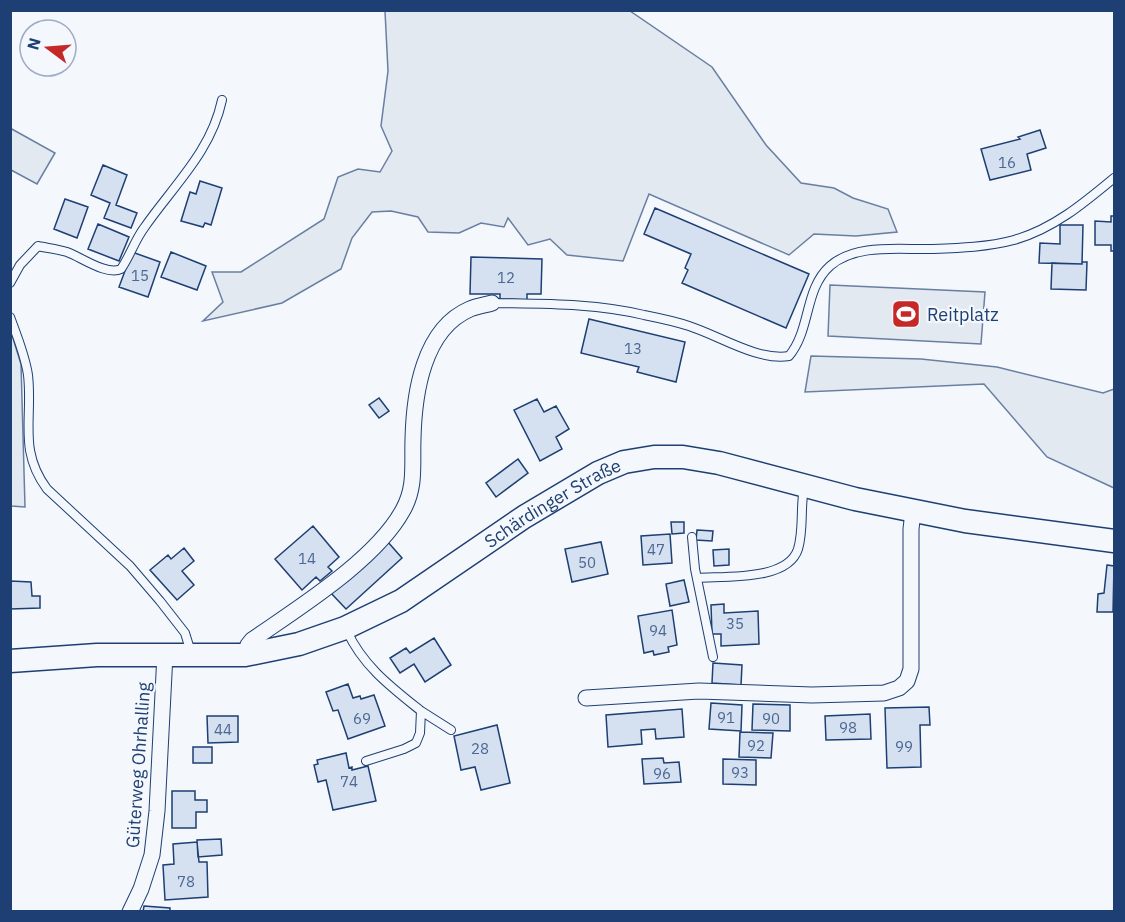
<svg xmlns="http://www.w3.org/2000/svg" width="1125" height="922" viewBox="0 0 1125 922" font-family="'IBM Plex Sans',sans-serif">
	<rect width="100%" height="100%" fill="#f4f7fb"/>
	<path fill="#e3e9f0" stroke="#687fa3" stroke-width="1.5" d="M385,11H630L712,67L766,145L801,183L834,188L853,198L888,209L897,232L856,236L814,234L789,255L649,194L623,261L567,255L550,239L528,245L508,218L504,227L481,223L459,233L428,232L418,217L391,211L372,212L352,238L341,269L282,303L203,321L223,302L212,272H241L324,219L338,177L358,169L380,172L392,151L381,126L388,71Z
		M10,128L55,153L37,184L11,170Z
		M830,285L985,292L981,344L828,336Z
		M10,329L21,364L25,507L11,506Z
		M811,356L921,359L997,367L1103,393L1114,389V488L1047,457L984,384L805,392Z"/>
	<path fill="#d5e0f0" stroke="#1d3f73" stroke-width="1.5" d="M1040,130L1046,148L1027,154L1031,170L990,180L981,149L1020,139L1018,137Z
		M103,165L127,175L116,205L137,213L131,228L104,218L110,203L91,195Z
		M200,181L222,188L211,225L205,223L203,227L181,221L190,192L196,194Z
		M65,199L88,207L77,238L54,229Z
		M655,208L809,274L786,328L682,283L688,270L685,268L691,254L644,234Z
		M1111,216H1114V251H1111V245H1095V221L1111,222Z
		M98,224L129,237L119,261L88,249Z
		M1060,225H1083L1082,264L1039,263L1040,243L1060,244Z
		M132,252L160,262L148,297L119,287Z
		M171,252L206,266L197,290L161,277Z
		M471,257L542,259L541,294H527V300L500,299V294H470Z
		M1082,262H1087L1086,290L1051,289L1052,263L1082,264Z
		M589,319L685,342L676,382L637,372L639,367L581,353Z
		M379,398L389,411L379,418L369,405Z
		M537,399L544,412L556,406L569,429L556,437L562,449L540,461L514,410Z
		M518,459L528,473L496,497L486,483Z
		M671,522H684V533L672,534Z
		M313,526L339,557L328,567L332,571L320,581L316,577L302,590L275,559Z
		M697,530L713,531L712,541L696,540Z
		M670,534L672,563L643,565L641,536Z
		M387,541L402,558L346,609L330,592Z
		M601,542L608,574L572,582L565,549Z
		M184,548L194,561L182,571L194,585L177,600L150,570L168,555L171,559Z
		M729,549V565L714,566L713,550Z
		M1107,565L1114,566L1113,612H1097L1098,594L1104,593Z
		M684,580L689,602L670,606L666,584Z
		M10,581L31,582L32,596H40V608L10,609Z
		M724,604V613L758,611L759,644L721,646V634H712L711,605Z
		M672,610L677,645L668,647L669,652L654,655L653,651L644,653L638,616Z
		M434,638L451,665L425,682L414,664L400,673L390,658L406,648L410,653Z
		M713,663L742,665L741,685L712,683Z
		M348,684L353,698L360,696L361,699L374,695L385,726L348,739L338,710L333,711L326,692Z
		M711,703L742,705L741,731L709,729Z
		M753,704L790,705V731L752,730Z
		M929,707L930,725H920L921,767L887,768L885,708Z
		M682,709L684,737L656,739L655,729L641,730L642,744L608,747L606,715Z
		M870,714L871,739L826,740L825,716Z
		M207,716H238V742L208,743Z
		M497,725L510,783L481,790L475,767L461,770L454,736Z
		M740,732L773,733L771,758L739,757Z
		M193,747H212V763H193Z
		M346,753L349,768L352,767V770L368,766L376,801L333,810L326,780L318,782L314,765L318,764L317,760Z
		M663,758L664,763L679,762L681,782L644,784L642,759Z
		M723,759L756,760V785L723,784Z
		M172,791H195V800H207V812H196V828H172Z
		M221,839L222,855L198,857L197,840Z
		M197,842L199,862H207L208,897L165,900L163,865L174,864L173,844Z
		M144,906L170,908V912H143Z"/>
	<g fill="none" stroke-linecap="round" stroke-linejoin="round">
		<g stroke="#1d3f73" stroke-width="10">
			<path id="service" d="M10,283L20,265L38,246C47,248 57,249 67,252C81,257 107,276 121,269C130,256 135,240 144,228C173,186 211,152 222,100
				M492,303C543,304 594,303 644,315C659,318 674,321 689,326C720,336 757,361 789,356C811,330 804,289 830,266C856,243 900,250 932,249C959,248 988,247 1014,240C1053,229 1084,203 1114,178
				M10,317C17,336 25,355 28,375C33,419 18,450 47,489L130,566L160,601L185,633L189,646V653
				M692,537L695,569L713,657
				M697,578C725,576 788,581 798,549C804,529 800,508 804,488
				M347,631C363,666 391,687 421,711L420,733L416,743L404,749L366,761
				M421,711L451,730"/>
		</g>
		<g stroke="#1d3f73" stroke-width="17">
			<path id="minor" d="M245,655L248,645L252,640C298,608 376,560 403,510C416,487 412,465 413,439C414,394 423,329 470,309C477,306 485,305 492,303
				M586,698L699,691L812,695L884,693L899,688L907,681L911,669V529L913,512
				M130,912L141,889L152,855L157,811L165,654"/>
		</g>
		<g stroke="#1d3f73" stroke-width="25">
			<g id="secondary">
				<path id="s1" d="M10,661L97,655H245L299,644L345,628L401,601L524,517L598,473L624,462L654,457H683L719,463L855,499L965,521L1114,541"/>
			</g>
		</g>
		<use href="#service" stroke="#f4f7fb" stroke-width="8"/>
		<use href="#minor" stroke="#f4f7fb" stroke-width="15"/>
		<use href="#secondary" stroke="#f4f7fb" stroke-width="22"/>
	</g>
	<defs>
		<g id="stadium-square" transform="scale(1.5)"><rect x="-9" y="-9" width="18" height="18" rx="4" fill="#c62828" stroke="#f4f7fb"/><path d="M0-5a6.5 5 0 1 0 0 10a6.5 5 0 1 0 0-10ZM-3.5-1.8h7v3.6h-7Z" fill="#fff"/></g>
	</defs>
	<g fill-rule="evenodd">
		<use href="#stadium-square" x="906" y="314"/>
	</g>
	<g text-anchor="middle" dominant-baseline="central" stroke-width="4.5" stroke-linejoin="round" paint-order="stroke">
		<g font-size="15" fill="#4b6792">
			<text x="1007" y="162">16</text>
			<text x="140" y="275">15</text>
			<text x="506" y="277">12</text>
			<text x="633" y="348">13</text>
			<text x="656" y="549">47</text>
			<text x="307" y="558">14</text>
			<text x="587" y="562">50</text>
			<text x="735" y="623">35</text>
			<text x="658" y="630">94</text>
			<text x="726" y="717">91</text>
			<text x="362" y="718">69</text>
			<text x="771" y="718">90</text>
			<text x="848" y="727">98</text>
			<text x="223" y="729">44</text>
			<text x="756" y="745">92</text>
			<text x="904" y="746">99</text>
			<text x="480" y="748">28</text>
			<text x="740" y="772">93</text>
			<text x="662" y="773">96</text>
			<text x="349" y="781">74</text>
			<text x="186" y="881">78</text>
		</g>
		<g font-size="18" fill="#1d3f73" stroke="#f4f7fb" text-anchor="start">
			<text x="927" y="314">Reitplatz</text>
		</g>
		<g font-size="18" fill="#1d3f73" stroke="#f4f7fb">
			<text stroke="none"><textPath href="#s1" startOffset="582">Schärdinger Straße</textPath></text>
			<text transform="translate(138 765) rotate(-86)">Güterweg Ohrhalling</text>
		</g>
	</g>
	<rect width="1125" height="922" fill="none" stroke="#1d3f73" stroke-width="24"/>
	<g transform="translate(48 48) rotate(286)"><circle r="28" fill="#f4f7fb" stroke="#9eadc5" stroke-width="1.5"/>
	<path d="M0-4.5L10 22L0 15L-10 22Z" fill="#c62828"/>
	<text y="-9" font-size="16" font-weight="bold" text-anchor="middle" fill="#1d3f73">N</text>
	</g>
</svg>
